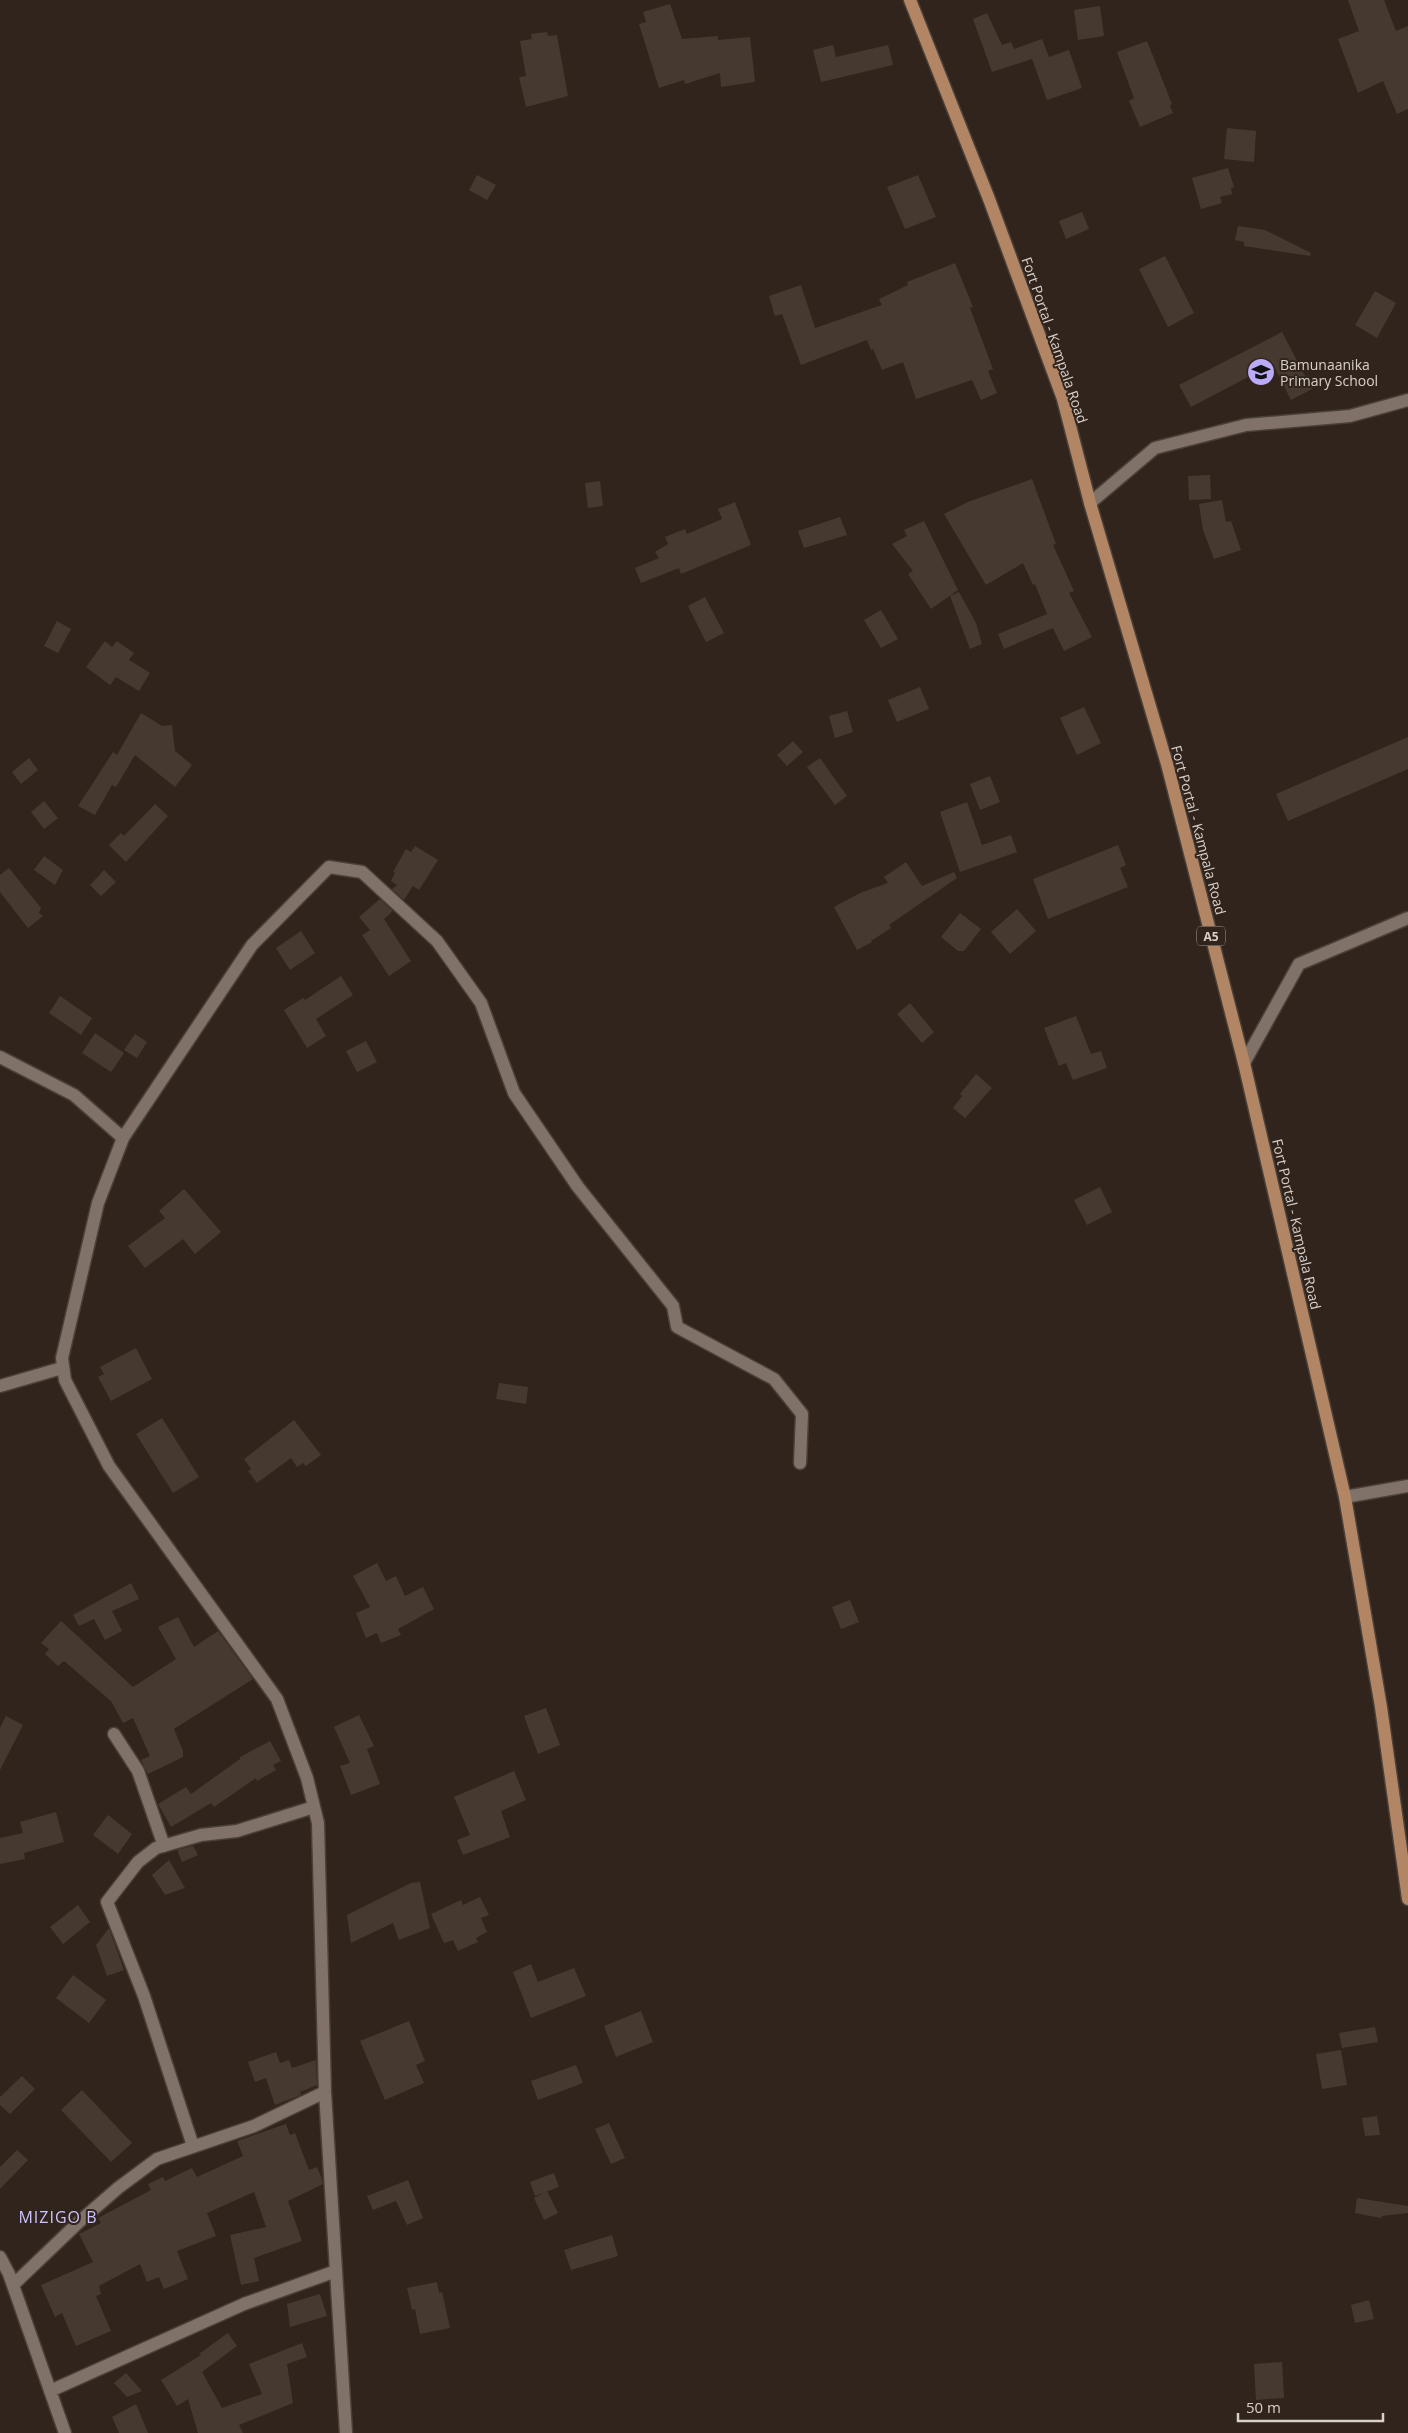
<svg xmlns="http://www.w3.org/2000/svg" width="1408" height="2433" viewBox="0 0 1408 2433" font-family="'Open Sans',sans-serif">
	<rect width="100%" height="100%" fill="#30241c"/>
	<path fill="#463a30" d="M1348,0H1384L1396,31L1408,26V109L1397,114L1383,81L1358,93L1338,39L1359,31Z
		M670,4L682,39L718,36V40L750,37L755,82L721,87L720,73L685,84L684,80L659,88L639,24L646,22L643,12Z
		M1100,6L1104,36L1078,40L1074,10Z
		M987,13L1002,45L1011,42L1014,49L1042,39L1049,57L1069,50L1082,88L1047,100L1032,59L992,72L973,19Z
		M547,32L548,36L557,35L568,96L526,107L519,77L526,76L520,41L532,39L531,34Z
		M1147,41L1172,104L1170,106L1173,113L1140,127L1129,101L1134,98L1117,52Z
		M833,45L836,57L888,45L893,65L821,82L813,50Z
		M1227,128L1256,131L1254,162L1224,159Z
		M1228,168L1234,187L1231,188L1232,194L1220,197L1222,203L1201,209L1192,178Z
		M477,175L496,185L487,200L469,190Z
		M918,175L936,217L905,229L887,187Z
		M1082,212L1089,229L1066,239L1059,221Z
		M1238,226L1265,230L1311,253L1310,256L1244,246V242L1235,240Z
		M1165,256L1194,313L1168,327L1139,269Z
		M955,263L973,307L970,308L993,369L988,371L997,393L981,400L972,380L916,399L903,362L882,370L873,349L871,350L867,340L801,365L782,314L775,316L769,296L801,285L815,328L882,305L879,299L908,285L907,282Z
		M1375,291L1396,303L1377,338L1355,325Z
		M1282,332L1312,389L1291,400L1273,364L1191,407L1179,385Z
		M1210,475L1211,499L1189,500L1188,476Z
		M1032,479L1056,544L1053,545L1074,591L1069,593L1092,637L1064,651L1053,628L1004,649L998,634L1047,614L1035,584L1033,585L1023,563L986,585L944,514L968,502Z
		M600,481L603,506L588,508L585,483Z
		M1222,500L1226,522L1231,521L1241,550L1214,559L1203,530L1199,504Z
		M735,502L751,545L681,574L679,568L641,583L635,568L659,558L655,552L668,544L665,537L685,529L687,534L722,519L718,509Z
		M840,517L847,535L804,548L798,531Z
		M924,521L958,590L931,609L908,574L913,571L892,544L907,536L904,530Z
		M959,592L976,623L982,644L970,649L950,596Z
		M705,597L724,633L706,642L688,606Z
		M881,610L898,639L881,648L864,620Z
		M57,621L71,629L58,653L44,646Z
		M105,641L112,647L117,641L134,653L129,660L150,673L139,691L116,677L110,685L86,667Z
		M920,687L929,709L897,722L888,700Z
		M1084,707L1101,743L1077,755L1060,718Z
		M847,711L853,732L835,738L829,716Z
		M141,713L162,726L172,725L175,751L192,765L175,787L135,755L116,787L112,785L95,815L78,806L113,752L117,755Z
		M1408,737V769L1288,821L1276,794Z
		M793,741L803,752L787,766L777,755Z
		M29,758L38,770L21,784L12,772Z
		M820,758L847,796L835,805L807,767Z
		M990,776L1000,802L980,810L970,784Z
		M44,801L58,818L44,829L31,812Z
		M967,802L982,845L1011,835L1017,852L960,872L940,812Z
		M155,804L168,816L126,862L109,845L121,833L124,836Z
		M1118,845L1126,865L1120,868L1128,887L1048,919L1033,879Z
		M415,846L438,860L419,890L413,886L404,900L392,889L397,885L391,881L395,873L393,872L406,849L411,852Z
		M44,856L63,870L55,885L34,870Z
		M906,862L922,886L954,872L957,878L889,925L891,928L871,941L872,942L857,950L834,907L860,893L888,883L884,877Z
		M9,868L41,908L39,913L43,916L28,928L0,892V875Z
		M104,870L116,882L101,896L90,885Z
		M380,899L393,911L384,919L411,961L389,976L362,935L370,930L359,917Z
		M1017,909L1036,931L1010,954L991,932Z
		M960,913L981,929L964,951H958L941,937Z
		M301,931L315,953L290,970L276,948Z
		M341,976L353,995L316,1019L326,1036L307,1048L284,1010L303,998L305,1000Z
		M60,996L92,1018L81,1035L49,1013Z
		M910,1003L934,1032L922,1043L897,1014Z
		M1076,1016L1091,1054L1101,1051L1107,1068L1073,1080L1066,1063L1059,1066L1044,1028Z
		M95,1033L124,1053L111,1072L82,1053Z
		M135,1034L147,1042L137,1058L124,1050Z
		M366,1041L377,1062L357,1072L346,1051Z
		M976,1074L992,1088L965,1118L953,1108L962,1096L960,1094Z
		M1100,1187L1112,1212L1087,1225L1074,1200Z
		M184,1189L221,1232L195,1254L183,1239L145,1268L128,1246L165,1218L159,1211Z
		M136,1348L152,1379L111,1401L98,1377L104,1374L100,1367Z
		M499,1383L528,1387L526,1404L496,1399Z
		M162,1418L199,1477L173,1493L136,1434Z
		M294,1420L321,1455L306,1466L303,1463L297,1467L291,1458L257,1483L248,1471L251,1469L244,1459Z
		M377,1563L386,1581L396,1576L405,1596L423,1587L434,1609L398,1629L401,1635L381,1643L377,1633L366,1638L356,1613L370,1607L353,1576Z
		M131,1583L139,1599L112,1611L122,1631L105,1640L94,1619L79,1626L73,1615Z
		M850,1600L859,1622L841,1629L832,1607Z
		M178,1617L194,1647L218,1631L253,1679L174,1729L183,1751V1757L148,1774L141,1760L150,1756L133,1718L123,1723L111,1701L64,1661L58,1666L45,1654L49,1649L41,1643L61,1621L133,1687L176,1659L158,1627Z
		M546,1708L560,1745L538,1754L524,1716Z
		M359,1715L374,1746L367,1749L380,1784L351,1795L340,1766L350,1763L334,1727Z
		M6,1716L23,1725L0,1770V1728Z
		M270,1741L281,1761L273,1765L276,1770L257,1781L256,1778L214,1807L211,1803L171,1827L158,1804L186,1787L191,1794L240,1759V1757Z
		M514,1771L526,1800L501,1811L510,1837L463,1855L457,1840L470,1835L454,1797Z
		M56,1812L64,1842L24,1853L25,1859L0,1864V1838L23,1833L20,1822Z
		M108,1815L132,1834L118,1854L93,1835Z
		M193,1846L198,1855L182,1862L177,1850Z
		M169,1860L185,1888L165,1895L152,1875Z
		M420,1882L430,1928L399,1940L393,1923L351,1943L347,1915L411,1883Z
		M480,1897L489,1915L481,1918L487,1932L476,1938L478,1942L458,1951L453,1940L444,1943L431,1914L461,1900L463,1905Z
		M78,1905L90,1922L63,1944L50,1927Z
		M109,1928L124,1970L107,1976L96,1945Z
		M531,1964L538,1982L574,1968L586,1996L531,2018L513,1972Z
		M73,1975L106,2000L89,2023L56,1998Z
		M641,2011L653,2042L616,2057L604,2026Z
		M409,2021L425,2061L416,2065L424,2083L385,2100L360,2041Z
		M1375,2027L1378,2042L1342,2048L1339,2033Z
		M1341,2050L1347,2085L1322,2089L1316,2054Z
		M276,2052L280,2063L289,2060L292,2068L316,2060L317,2085L300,2092L301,2095L293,2098L275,2105L266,2078L255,2082L248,2062Z
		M576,2065L583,2083L538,2100L531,2081Z
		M22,2076L35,2089L10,2114L0,2105V2097Z
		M82,2090L132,2143L111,2162L61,2110Z
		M1377,2116L1380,2135L1365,2136L1362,2118Z
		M609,2123L625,2158L611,2164L595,2129Z
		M286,2124L290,2135L295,2133L309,2170L317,2167L322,2179L323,2184L288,2201L302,2241L254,2258L259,2281L241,2285L230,2235L266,2227L254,2192L207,2213L216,2236L177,2251L188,2279L164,2289L159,2277L147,2282L140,2264L99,2286L101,2294L96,2296L111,2331L76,2346L62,2313L55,2317L41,2285L93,2262L79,2234L101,2223L98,2218L151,2190L148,2184L163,2177L165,2181L192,2168L197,2177L243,2156L237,2141Z
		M17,2150L28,2160L0,2189V2167Z
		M554,2173L559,2187L535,2196L530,2182Z
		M408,2180L423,2218L407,2225L396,2201L373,2210L367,2196Z
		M547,2191L558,2213L544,2220L534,2198Z
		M1357,2198L1408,2206V2213L1382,2216L1381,2218L1355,2213Z
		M612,2235L618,2256L571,2270L564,2250Z
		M437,2282L439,2293L442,2292L450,2328L420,2334L415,2309L412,2310L407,2288Z
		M320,2294L327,2316L290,2327L287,2304Z
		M1369,2300L1374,2319L1355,2323L1351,2305Z
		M228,2333L237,2346L202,2372L222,2408L262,2394L249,2364L302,2343L307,2357L287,2364L293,2403L239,2425L243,2433H198L188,2399L177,2406L161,2380L201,2355L199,2354Z
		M1282,2362L1284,2398L1256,2400L1254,2364Z
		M126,2373L142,2391L127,2397L114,2383Z
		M136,2404L148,2433H119L112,2417Z"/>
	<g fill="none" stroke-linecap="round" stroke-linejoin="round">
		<g stroke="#4a4039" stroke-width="15">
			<path id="minor" d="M1090,503L1155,448L1246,425L1350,416L1408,400
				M0,1057L74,1095L123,1138
				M1244,1063L1299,964L1408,918
				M0,1386L62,1368
				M1345,1497L1408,1486
				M114,1734L138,1771L164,1846
				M193,2146L144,1996L107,1902L138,1862L156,1848L201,1835L237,1831L314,1807
				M0,2257L9,2274L65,2433
				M13,2285L80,2221L118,2188L157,2159L254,2126L325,2092
				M50,2391L244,2304L336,2271
				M346,2433L325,2092L318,1823L307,1778L277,1699L109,1466L65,1380L62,1358L98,1203L123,1138L252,945L329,867L362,872L437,941L481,1003L514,1093L578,1187L673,1306L677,1327L774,1379L802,1414L800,1463"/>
		</g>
		<g stroke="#4a4039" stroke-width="15">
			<path id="major" d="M910,0L989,199L1063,399L1090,503L1167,764L1244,1063L1345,1497L1381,1707L1408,1899"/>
		</g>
		<use href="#minor" stroke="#807268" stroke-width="12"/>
		<use href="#major" stroke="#b28664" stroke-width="12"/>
	</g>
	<defs>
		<g id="school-disc" transform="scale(1.4375)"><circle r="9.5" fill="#b9abf7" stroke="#30241c"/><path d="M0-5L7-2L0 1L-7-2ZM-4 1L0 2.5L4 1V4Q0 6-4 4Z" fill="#111"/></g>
	</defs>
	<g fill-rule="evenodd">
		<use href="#school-disc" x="1261" y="372"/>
	</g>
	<g text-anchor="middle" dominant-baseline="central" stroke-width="4" stroke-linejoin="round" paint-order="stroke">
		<rect fill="#30241c" stroke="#a69c96" stroke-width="1" x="1197" y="926.5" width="28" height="19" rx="4"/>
		<g font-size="12" font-weight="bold" fill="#d8d0ca">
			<text x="1211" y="936">A5</text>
		</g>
		<g font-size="14" fill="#d8d0ca" stroke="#30241c">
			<text transform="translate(1055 340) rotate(71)">Fort Portal - Kampala Road</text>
			<text transform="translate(1199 830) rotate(75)">Fort Portal - Kampala Road</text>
			<text transform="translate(1297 1224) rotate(77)">Fort Portal - Kampala Road</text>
		</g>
		<g font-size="14" fill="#d8d0ca" stroke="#30241c" text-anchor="start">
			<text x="1280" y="364">Bamunaanika<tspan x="1280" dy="16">Primary School</tspan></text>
		</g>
		<g font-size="16" letter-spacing="1" fill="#cdc3fd" stroke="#30241c">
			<text x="58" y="2217">MIZIGO B</text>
		</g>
	</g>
	<path d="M1238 2413v8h145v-8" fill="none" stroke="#d8d0ca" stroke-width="2.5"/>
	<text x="1246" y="2413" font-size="15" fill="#d8d0ca" stroke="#30241c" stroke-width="4" paint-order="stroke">50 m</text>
</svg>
